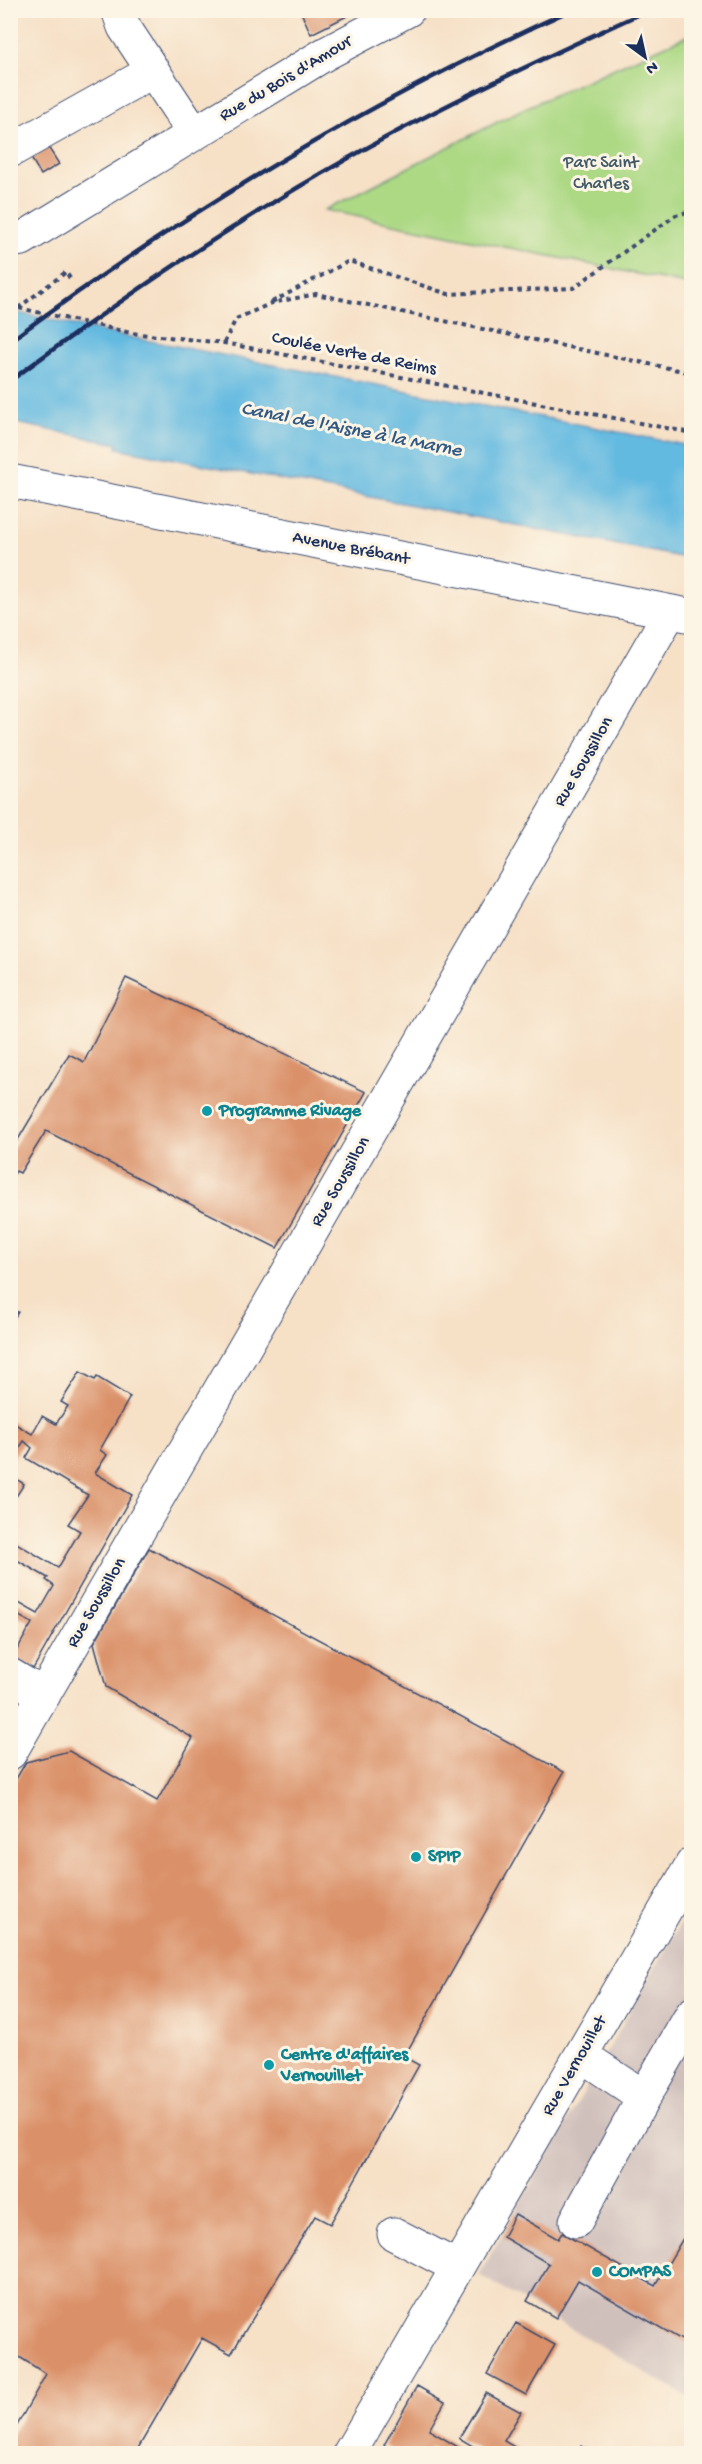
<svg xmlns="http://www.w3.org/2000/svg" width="702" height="2464" viewBox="0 0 702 2464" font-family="'Gochi Hand',sans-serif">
	<rect width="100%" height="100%" fill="#fcf5e5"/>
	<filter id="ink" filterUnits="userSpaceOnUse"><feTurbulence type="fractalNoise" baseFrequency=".0167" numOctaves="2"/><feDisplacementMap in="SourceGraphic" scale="12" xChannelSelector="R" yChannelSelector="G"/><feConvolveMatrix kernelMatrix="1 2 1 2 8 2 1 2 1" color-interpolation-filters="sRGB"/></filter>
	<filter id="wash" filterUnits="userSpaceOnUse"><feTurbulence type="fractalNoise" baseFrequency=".008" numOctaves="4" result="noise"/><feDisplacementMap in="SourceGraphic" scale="24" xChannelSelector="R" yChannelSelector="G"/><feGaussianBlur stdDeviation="1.35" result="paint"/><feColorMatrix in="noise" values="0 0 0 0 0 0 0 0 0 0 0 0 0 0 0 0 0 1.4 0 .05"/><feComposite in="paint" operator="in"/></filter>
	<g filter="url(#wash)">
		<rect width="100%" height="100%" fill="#f6e0c6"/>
		<path fill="#d0c0bc" d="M691,1905V2399L479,2275Z"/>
		<path fill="#add985" stroke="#648472" stroke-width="1.5" d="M691,34V285L325,210L523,109Z"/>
		<path fill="#64bae1" stroke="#4074a0" stroke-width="1.5" d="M11,311L109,333L691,446V559L117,448L118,444L11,422Z"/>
		<g id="blocks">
			<path fill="#da9169" d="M300,10H359L311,34Z
				M48,147L59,164L41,175L31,158Z
				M126,978L366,1092L277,1248L46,1131L20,1173L16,1171L10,1180V1153L69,1054L84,1062Z
				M10,1308L18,1312L10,1325Z
				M80,1372L95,1380L97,1377L130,1397L100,1450L107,1455L95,1473L132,1495L33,1669L13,1657L32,1623L10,1611V1598L38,1614L54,1586L46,1580L48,1578L10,1556V1539L58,1568L80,1531L68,1524L88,1495L26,1458L32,1448L24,1441L10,1463V1421L32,1434L42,1416L56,1424L68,1406L61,1402Z
				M10,1475L24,1484L10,1506Z
				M149,1548L564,1772L404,2057L419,2065L330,2224L315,2216L231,2354L202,2338L137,2450L143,2454H10V2438L46,2374L10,2351V1789L26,1762L69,1751L157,1801L193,1738L106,1687L94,1643Z
				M515,2214L558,2239L562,2233L655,2286L692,2223V2346L578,2280L556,2318L527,2301L549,2264L503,2237Z
				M516,2323L555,2345L526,2395L487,2374Z
				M417,2386L445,2402L429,2430L470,2454H441L431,2447L427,2454H398L384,2445Z
				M486,2393L521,2412L504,2441L526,2454H486L459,2438Z
				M581,2446L593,2454H576Z"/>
		</g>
	</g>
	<g filter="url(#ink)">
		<use href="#blocks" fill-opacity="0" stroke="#3c4a6e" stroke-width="1.5"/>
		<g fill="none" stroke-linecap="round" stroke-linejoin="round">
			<g stroke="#3c4a6e" stroke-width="35">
				<path id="minor" d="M118,10L124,27L186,121L197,132
					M10,151L153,71
					M10,241L22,239L325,54L408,10
					M10,1675L44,1695
					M10,1753L670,612
					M581,2055L644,2097L692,2014
					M576,2221L644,2097
					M394,2234L457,2267
					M349,2454L692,1864"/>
			</g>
			<g stroke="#3c4a6e" stroke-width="35">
				<path id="major" d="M10,481L692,616"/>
			</g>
			<path stroke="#3c4a6e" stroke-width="4" stroke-dasharray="4.5 4.5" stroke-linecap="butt" d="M10,293L17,308
				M272,302L349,261L448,294L573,288L676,215L692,211
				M10,306L131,333L224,343L692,433
				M18,308L66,272L71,280
				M224,343L236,319L272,303L316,294L692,373"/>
			<use href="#minor" stroke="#fff" stroke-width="33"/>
			<use href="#major" stroke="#fff" stroke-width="33"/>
			<path stroke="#1b2f5e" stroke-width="4.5" d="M10,341C185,212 373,99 571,10
				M10,381C118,301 230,225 347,159C444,104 546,57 648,10"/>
		</g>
	</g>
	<g fill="#0f9aa8" stroke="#fcf5e5" stroke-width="2">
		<circle cx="207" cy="1111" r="6"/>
		<circle cx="416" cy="1857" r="6"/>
		<circle cx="269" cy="2065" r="6"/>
		<circle cx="597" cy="2272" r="6"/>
	</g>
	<g text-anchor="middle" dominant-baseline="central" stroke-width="6" stroke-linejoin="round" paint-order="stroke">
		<g font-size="18" fill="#1b2f5e" stroke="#fcf5e5">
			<text transform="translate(286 79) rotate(-31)">Rue du Bois d'Amour</text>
			<text transform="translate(354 354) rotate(11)">Coulée Verte de Reims</text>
			<text transform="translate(351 549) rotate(11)">Avenue Brébant</text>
			<text transform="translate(584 762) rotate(-60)">Rue Soussillon</text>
			<text transform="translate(341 1182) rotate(-60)">Rue Soussillon</text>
			<text transform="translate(97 1603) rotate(-60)">Rue Soussillon</text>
			<text transform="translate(575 2066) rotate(-60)">Rue Vernouillet</text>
		</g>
		<g font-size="18" fill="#405a68" stroke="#fcf5e5">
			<text x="601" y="163">Parc Saint<tspan x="601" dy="21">Charles</tspan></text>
		</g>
		<g font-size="18" font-weight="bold" fill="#0d838f" stroke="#fcf5e5" text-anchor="start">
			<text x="219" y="1111">Programme Rivage</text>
			<text x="428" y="1857">SPIP</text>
			<text x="281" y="2055">Centre d'affaires<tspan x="281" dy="21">Vernouillet</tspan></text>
			<text x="609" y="2272">COMPAS</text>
		</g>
		<g font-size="20" font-style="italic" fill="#315985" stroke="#fcf5e5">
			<text transform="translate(351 431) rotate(11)">Canal de l'Aisne à la Marne</text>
		</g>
	</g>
	<rect width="702" height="2464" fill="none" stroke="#fcf5e5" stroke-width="36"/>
	<g transform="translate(645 57) rotate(147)" stroke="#fcf5e5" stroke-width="4.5" paint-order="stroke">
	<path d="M0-4.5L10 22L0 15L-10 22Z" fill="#1b2f5e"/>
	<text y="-9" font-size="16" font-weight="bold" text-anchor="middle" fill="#1b2f5e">N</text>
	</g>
</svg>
